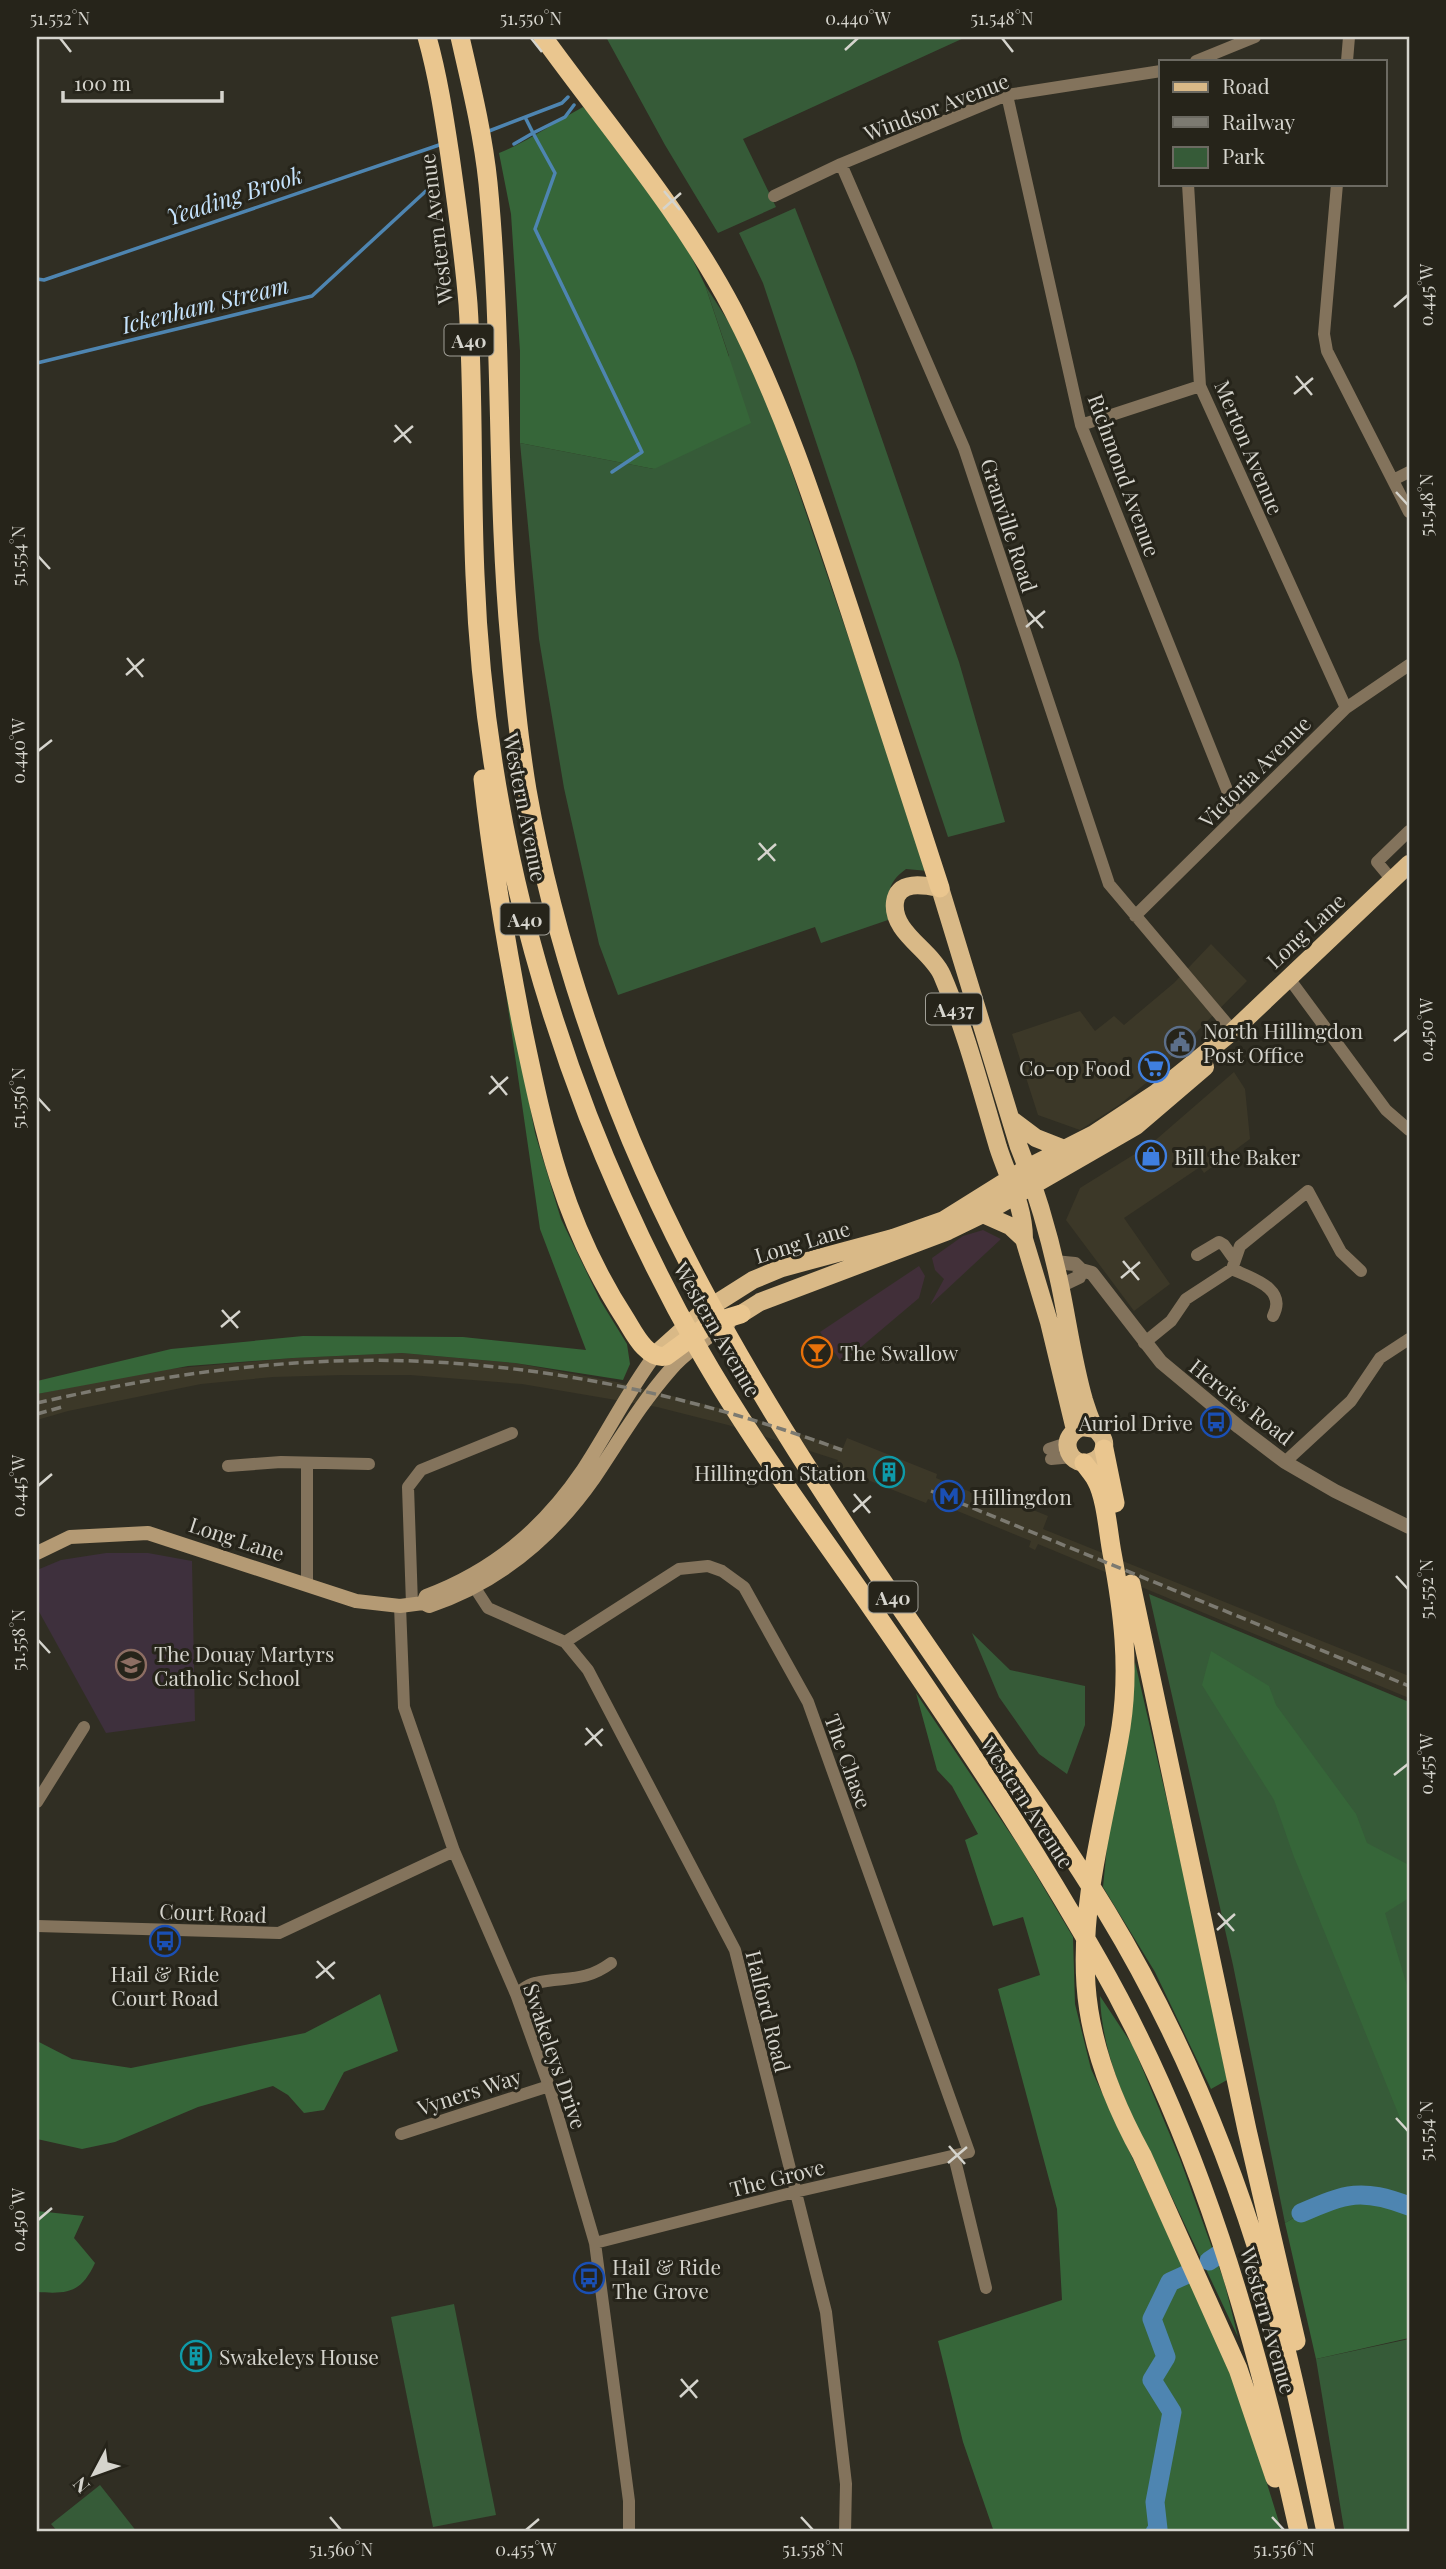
<svg xmlns="http://www.w3.org/2000/svg" width="1446" height="2569" viewBox="0 0 1446 2569" font-family="'Playfair Display',serif">
	<rect width="100%" height="100%" fill="#302e23"/>
	<path fill="#3c3828" d="M1211,944L1247,981L1146,1083L1119,1105L1080,1130L1038,1115L1012,1034L1080,1011L1095,1031L1114,1016L1124,1025L1174,983Z
		M1234,1072L1245,1089L1250,1139L1204,1173L1200,1167L1124,1218L1170,1284L1134,1311L1066,1220L1080,1188L1151,1144Z
		M402,1353L515,1363L617,1382L731,1411L843,1448L847,1438L937,1474L936,1478L1008,1507L1011,1501L1048,1516L1043,1529L1409,1676V1698L1038,1544L1035,1550L1029,1547L1031,1541L928,1499L926,1503L835,1467L838,1460L728,1425L657,1407L522,1384L410,1375H343L273,1377L201,1384L68,1411L37,1420V1394L156,1370L293,1358Z"/>
	<path fill="#412f39" d="M983,1230L1001,1239L930,1305L944,1279L935,1270L932,1258L963,1236Z
		M919,1266L925,1276L919,1298L842,1363L820,1332Z"/>
	<path fill="#3e303d" d="M106,1553H148L192,1561L195,1721L106,1733L37,1608V1570L61,1560Z"/>
	<path fill="#365b38" d="M606,37H966L743,139L776,207L718,233L665,145Z
		M795,208L855,361L959,662L1005,822L948,837L763,283L739,233Z
		M705,285L739,338L776,425L928,871L906,869C884,885 890,895 888,920L821,943L815,927L618,995L599,944L564,788L539,639L520,443L654,469L729,356Z
		M1149,1594L1409,1702V2210L1388,2205L1312,2207L1285,2223L1233,1965Z
		M972,1633L1010,1670L1085,1686V1725L1067,1774L1039,1754L999,1697Z
		M454,2304L496,2515L433,2527L391,2317Z
		M1409,2339V2532H1346L1344,2529L1316,2359Z
		M100,2485L137,2532H58L51,2524Z"/>
	<path fill="#366639" d="M583,107L618,144L675,223L705,285L751,423L654,469L520,443V351L511,214L499,153C529,141 555,122 583,107Z
		M499,945L535,1133L561,1219L600,1300L627,1344L630,1364L623,1380L515,1363L402,1353L293,1358L188,1366L37,1394V1381L171,1349L303,1336L463,1337L586,1350L540,1229Z
		M1211,1651L1269,1686L1276,1705L1356,1814L1367,1843L1409,1865V1898L1385,1913L1409,1992V2140L1294,1857L1274,1800L1202,1685Z
		M1135,1662L1191,1905L1227,2080L1211,2089L1155,1972L1103,1887L1109,1826L1124,1762Z
		M916,1693L1022,1851L1073,1937L1075,2004L1091,2069L1211,2327L1239,2393L1282,2532H994L963,2442L938,2341L1062,2300L1057,2209L998,1989L1040,1975L1023,1917L993,1926L965,1840L978,1834L952,1786L937,1770Z
		M380,1994L398,2051L344,2072L324,2110L304,2113L288,2095L273,2086L198,2107L115,2142L82,2149L37,2139V2041L72,2059L131,2068L305,2033Z
		M1100,1996L1133,2046L1180,2159L1224,2281L1238,2337C1215,2288 1192,2240 1169,2191C1139,2130 1102,2066 1100,1996Z
		M1344,2198L1409,2210V2338L1316,2359L1285,2223L1312,2207Z
		M37,2211L84,2216L74,2238L95,2263C81,2293 68,2294 37,2292Z"/>
	<g fill="none" stroke-linecap="round" stroke-linejoin="round">
		<path stroke="#4e85b1" stroke-width="3.5" d="M574,105L565,117L533,133L555,173L535,229L642,452L612,472
			M489,131L562,103L568,97
			M514,144L533,133L525,117
			M37,279L44,280L442,144
			M37,363L312,296L427,190"/>
		<path stroke="#4e85b1" stroke-width="19" d="M1301,2213C1347,2193 1361,2188 1409,2206
			M1209,2261L1218,2255
			M1155,2532L1158,2529L1155,2502L1172,2412L1152,2380L1166,2357L1152,2319L1170,2282L1192,2272"/>
		<path stroke="#83735c" stroke-width="12" d="M1196,61L1255,37
			M1347,61L1349,37
			M1007,95L1081,425L1237,815
			M841,164L964,448L1109,884L1233,1031
			M1188,184L1200,386L1346,708
			M1337,184L1324,334L1327,351L1409,512
			M774,196L841,164L1007,95L1161,71
			M1081,425L1200,386
			M1393,480L1409,472
			M1392,880L1377,862L1409,831
			M1135,916L1346,708L1409,665
			M1288,977L1386,1110L1409,1130
			M1197,1255L1219,1242L1224,1245L1234,1259
			M1232,1269C1251,1278 1288,1288 1273,1316
			M1144,1343L1171,1321L1186,1299L1232,1269L1240,1246L1308,1191L1341,1252L1361,1271
			M1049,1449L1064,1444L1068,1440
			M1051,1459L1073,1457
			M1285,1462L1351,1401L1380,1358L1409,1339
			M228,1466L281,1462L369,1464
			M307,1585V1464
			M475,1588L488,1608L565,1642L588,1670L735,1950L826,2312L846,2484L845,2532
			M412,1604L408,1487L421,1470L512,1433
			M400,1606L404,1707L454,1851L516,1994L549,2086L595,2243L629,2501V2532
			M565,1642L679,1569L708,1566L722,1571L744,1587L808,1702L969,2152L795,2192L595,2243
			M37,1802L84,1727
			M37,1926L279,1933L454,1851
			M516,1994C522,1990 528,1984 535,1983C565,1976 584,1983 611,1963
			M401,2134L549,2086
			M954,2156L986,2288"/>
		<path stroke="#83735c" stroke-width="14" d="M1054,1262L1075,1264L1081,1270L1092,1273L1161,1362L1239,1427L1285,1462L1335,1491L1409,1527
			M1060,1286L1079,1277L1081,1270"/>
		<path stroke="#b49a74" stroke-width="14" d="M37,1553L70,1537L148,1533L356,1601L400,1606L423,1603L429,1606C498,1583 552,1538 594,1478C619,1441 641,1403 671,1369C687,1351 709,1337 729,1323
			M423,1603L426,1596C493,1571 543,1529 583,1470C608,1432 628,1391 655,1355"/>
		<path stroke="#d9b987" stroke-width="18" d="M1012,1120L1036,1138L1064,1149
			M983,1214L1010,1226L1024,1239
			M741,1314L760,1302L948,1231L983,1214L1136,1126L1205,1067
			M655,1355L704,1311L753,1280L782,1268L893,1238L944,1220L1027,1168L1094,1134L1156,1093L1233,1031L1409,864
			M1075,1430L1049,1322L1024,1239C1024,1206 1008,1178 998,1147C981,1090 966,1031 942,975C931,950 891,932 895,902C898,880 924,885 940,888L1019,1147C1037,1192 1050,1238 1060,1285C1068,1323 1073,1362 1084,1400C1087,1409 1090,1421 1096,1429C1099,1434 1103,1436 1104,1442C1107,1463 1077,1471 1069,1452C1064,1440 1072,1431 1082,1427L1096,1429"/>
		<path stroke="#eac68f" stroke-width="19" d="M427,37C438,76 444,116 450,156C457,205 464,255 468,304C474,394 471,485 475,575C482,760 521,942 588,1116C619,1195 656,1274 698,1348C749,1438 812,1522 871,1607C951,1722 1029,1838 1098,1960C1200,2138 1255,2334 1299,2532
			M460,37C471,85 483,134 488,183C503,336 496,490 510,642C514,691 519,742 527,790C548,909 585,1028 631,1140C715,1340 839,1519 962,1697C1011,1768 1061,1837 1106,1911C1185,2041 1243,2187 1282,2334C1299,2399 1312,2466 1326,2532
			M543,37C608,127 681,211 733,310C783,406 816,508 850,611C880,703 910,796 940,888
			M483,779C492,862 506,944 522,1026C545,1136 563,1223 626,1320C634,1333 647,1360 666,1356L711,1323L741,1314
			M1104,1449L1115,1503
			M1084,1463C1088,1469 1093,1474 1096,1480C1106,1498 1108,1532 1112,1553C1123,1611 1130,1668 1121,1727C1107,1813 1080,1897 1086,1985C1090,2044 1114,2104 1142,2155L1238,2369L1275,2478
			M1131,1584L1247,2130L1296,2341"/>
		<path stroke="#7c7a71" stroke-width="3.5" stroke-dasharray="10 5" stroke-linecap="butt" d="M37,1403C171,1372 313,1353 451,1363C584,1372 717,1404 842,1450
			M37,1414L62,1407
			M931,1491L1409,1686"/>
	</g>
	<path fill="none" stroke="#d5d4cd" stroke-width="2.5" d="M60,38L71,52M531,38L542,52M1002,38L1013,52M845,50L858,38M664,191L680,210M663,209L681,193M1394,307L1408,295M1296,376L1312,395M1294,394L1313,378M395,425L411,443M394,442L413,426M1396,492L1408,505M38,556L50,569M1027,610L1043,628M1026,627L1045,611M127,658L143,677M126,675L144,659M38,751L52,740M759,843L775,861M758,860L776,844M1394,1041L1408,1030M491,1076L507,1095M489,1094L508,1077M38,1098L50,1111M1123,1261L1139,1280M1121,1278L1140,1262M222,1310L238,1328M221,1327L240,1311M38,1486L52,1474M854,1494L870,1513M853,1512L871,1496M1396,1576L1408,1589M38,1640L50,1653M586,1728L602,1746M585,1745L603,1729M1394,1775L1408,1764M1218,1913L1234,1931M1217,1930L1235,1914M317,1961L334,1979M316,1978L335,1962M1396,2118L1408,2131M949,2146L965,2164M948,2163L967,2147M38,2220L52,2208M681,2379L697,2398M680,2397L698,2380M330,2517L341,2530M801,2517L813,2530M1272,2517L1284,2530M526,2530L539,2519"/>
	<defs>
		<g id="civic-ring" transform="scale(1.575)"><circle r="9.5" fill="#26241a" stroke="#5c6f8a" stroke-width="1.5"/><path d="M-.6-6.5H3V-4.5H.6V-3L4-1V1h2V6H-6V1h2V-1L-.6-3ZM-1.2 2.5V6h2.4V2.5Z" fill="#5c6f8a"/></g>
		<g id="supermarket-ring" transform="scale(1.575)"><circle r="9.5" fill="#26241a" stroke="#3f7fe0" stroke-width="1.5"/><path d="M-6-5.5h2.5l.6 2H6L4.5 2H-2.5L-4.4-4H-6ZM-1.5 3.2a1.3 1.3 0 1 0 .1 0ZM3 3.2a1.3 1.3 0 1 0 .1 0Z" fill="#3f7fe0"/></g>
		<g id="shop-ring" transform="scale(1.575)"><circle r="9.5" fill="#26241a" stroke="#3f7fe0" stroke-width="1.5"/><path d="M-5-2.5h2.3a2.7 3.5 0 0 1 5.4 0H5L5.5 6h-11ZM-1.5-2.5h3a1.5 2.3 0 0 0-3 0Z" fill="#3f7fe0"/></g>
		<g id="bar-ring" transform="scale(1.575)"><circle r="9.5" fill="#26241a" stroke="#e8710a" stroke-width="1.5"/><path d="M-6-5H6L.8 .8V4.5H3.5V6h-7V4.5H-.8V.8Z" fill="#e8710a"/></g>
		<g id="bus-ring" transform="scale(1.575)"><circle r="9.5" fill="#26241a" stroke="#1a4fb4" stroke-width="1.5"/><path d="M-5-6H5V4H4V6H2V4H-2V6H-4V4H-5ZM-3.5-4V0h7V-4ZM-3.5 1.2v1.5H-2V1.2ZM2 1.2v1.5H3.5V1.2Z" fill="#1a4fb4"/></g>
		<g id="building-ring" transform="scale(1.575)"><circle r="9.5" fill="#26241a" stroke="#0f9aa8" stroke-width="1.5"/><path d="M-4-6H4V6H1V3H-1V6H-4ZM-2.5-4.3h1.7v1.8h-1.7ZM.8-4.3h1.7v1.8H.8ZM-2.5-1h1.7V.8h-1.7ZM.8-1h1.7V.8H.8Z" fill="#0f9aa8"/></g>
		<g id="metro-ring" transform="scale(1.575)"><circle r="9.5" fill="#26241a" stroke="#1a4fb4" stroke-width="1.5"/><path d="M-5.5 5V-5H-3L0 0L3-5H5.5V5H3V-.5L0 4L-3-.5V5Z" fill="#1a4fb4"/></g>
		<g id="school-ring" transform="scale(1.575)"><circle r="9.5" fill="#26241a" stroke="#8d6e63" stroke-width="1.5"/><path d="M0-5L7-2L0 1L-7-2ZM-4 1L0 2.5L4 1V4Q0 6-4 4Z" fill="#8d6e63"/></g>
	</defs>
	<g fill-rule="evenodd">
		<use href="#civic-ring" x="1180" y="1042"/>
		<use href="#supermarket-ring" x="1154" y="1067"/>
		<use href="#shop-ring" x="1151" y="1156"/>
		<use href="#bar-ring" x="817" y="1352"/>
		<use href="#bus-ring" x="1216" y="1422"/>
		<use href="#building-ring" x="889" y="1472"/>
		<use href="#metro-ring" x="949" y="1496"/>
		<use href="#school-ring" x="131" y="1665"/>
		<use href="#bus-ring" x="165" y="1941"/>
		<use href="#bus-ring" x="589" y="2278"/>
		<use href="#building-ring" x="196" y="2356"/>
	</g>
	<g text-anchor="middle" dominant-baseline="central" stroke-width="6" stroke-linejoin="round" paint-order="stroke">
		<g fill="#26241a" stroke="#a09f97" stroke-width="2">
			<rect x="444.5" y="324.5" width="49" height="31" rx="5"/>
			<rect x="500.5" y="903.5" width="49" height="31" rx="5"/>
			<rect x="926" y="993.5" width="56" height="31" rx="5"/>
			<rect x="868.5" y="1581.5" width="49" height="31" rx="5"/>
		</g>
		<g font-size="19" font-weight="bold" fill="#d5d4cd">
			<text x="469" y="340">A40</text>
			<text x="525" y="919">A40</text>
			<text x="954" y="1009">A437</text>
			<text x="893" y="1597">A40</text>
		</g>
		<g font-size="21" fill="#d5d4cd" stroke="#26241a">
			<text transform="translate(936 106) rotate(-21)">Windsor Avenue</text>
			<text transform="translate(435 229) rotate(-97)">Western Avenue</text>
			<text transform="translate(1250 447) rotate(67)">Merton Avenue</text>
			<text transform="translate(1125 475) rotate(70)">Richmond Avenue</text>
			<text transform="translate(1010 525) rotate(72)">Granville Road</text>
			<text transform="translate(1254 771) rotate(-45)">Victoria Avenue</text>
			<text transform="translate(526 807) rotate(79)">Western Avenue</text>
			<text transform="translate(1305 930) rotate(-43)">Long Lane</text>
			<text transform="translate(802 1241) rotate(-17)">Long Lane</text>
			<text transform="translate(718 1329) rotate(60)">Western Avenue</text>
			<text transform="translate(1242 1401) rotate(38)">Hercies Road</text>
			<text transform="translate(237 1538) rotate(18)">Long Lane</text>
			<text transform="translate(849 1761) rotate(70)">The Chase</text>
			<text transform="translate(1028 1802) rotate(57)">Western Avenue</text>
			<text transform="translate(213 1912) rotate(2)">Court Road</text>
			<text transform="translate(769 2011) rotate(76)">Halford Road</text>
			<text transform="translate(556 2056) rotate(71)">Swakeleys Drive</text>
			<text transform="translate(469 2091) rotate(-18)">Vyners Way</text>
			<text transform="translate(777 2177) rotate(-14)">The Grove</text>
			<text transform="translate(1269 2320) rotate(74)">Western Avenue</text>
		</g>
		<g font-size="21" fill="#d5d4cd" stroke="#26241a" text-anchor="start">
			<text x="1203" y="1030">North Hillingdon<tspan x="1203" dy="24">Post Office</tspan></text>
			<text x="1131" y="1067" text-anchor="end">Co-op Food</text>
			<text x="1174" y="1156">Bill the Baker</text>
			<text x="840" y="1352">The Swallow</text>
			<text x="1193" y="1422" text-anchor="end">Auriol Drive</text>
			<text x="866" y="1472" text-anchor="end">Hillingdon Station</text>
			<text x="972" y="1496">Hillingdon</text>
			<text x="154" y="1653">The Douay Martyrs<tspan x="154" dy="24">Catholic School</tspan></text>
			<text x="165" y="1973" text-anchor="middle">Hail &amp; Ride<tspan x="165" dy="24">Court Road</tspan></text>
			<text x="612" y="2266">Hail &amp; Ride<tspan x="612" dy="24">The Grove</tspan></text>
			<text x="219" y="2356">Swakeleys House</text>
		</g>
		<g font-size="23" font-style="italic" fill="#c6e4fe" stroke="#26241a">
			<text transform="translate(234 195) rotate(-18)">Yeading Brook</text>
			<text transform="translate(205 304) rotate(-14)">Ickenham Stream</text>
		</g>
	</g>
	<rect width="1446" height="2569" fill="none" stroke="#26241a" stroke-width="77"/>
	<rect x="1159" y="60" width="228" height="126" fill="#26241a" stroke="#6c6a62" stroke-width="2"/>
	<rect x="1173" y="82" width="35" height="10" fill="#d9b987" stroke="#6c6a62" stroke-width="2"/>
	<text x="1222" y="94" font-size="21" fill="#d5d4cd">Road</text>
	<rect x="1173" y="117" width="35" height="10" fill="#7c7a71" stroke="#6c6a62" stroke-width="2"/>
	<text x="1222" y="130" font-size="21" fill="#d5d4cd">Railway</text>
	<rect x="1173" y="147" width="35" height="21" fill="#365b38" stroke="#6c6a62" stroke-width="2"/>
	<text x="1222" y="164" font-size="21" fill="#d5d4cd">Park</text>
	<g transform="translate(94 2474) rotate(229)" stroke="#26241a" stroke-width="5" paint-order="stroke">
	<path d="M0-5L12 26L0 18L-12 26Z" fill="#d5d4cd"/>
	<text y="-10" font-size="19" font-weight="bold" text-anchor="middle" fill="#d5d4cd">N</text>
	</g>
	<path d="M63 91v10h159v-10" fill="none" stroke="#d5d4cd" stroke-width="3.5"/>
	<text x="74" y="91" font-size="21" fill="#d5d4cd" stroke="#26241a" stroke-width="5" paint-order="stroke">100 m</text>
	<rect x="38" y="38" width="1370" height="2492" fill="none" stroke="#d5d4cd" stroke-width="2.5"/>
	<g font-size="18" text-anchor="middle" fill="#d5d4cd">
		<text x="60" y="25">51.552°N</text>
		<text x="531" y="25">51.550°N</text>
		<text x="858" y="25">0.440°W</text>
		<text x="1002" y="25">51.548°N</text>
		<text transform="translate(1427 295) rotate(-90)" y="6">0.445°W</text>
		<text transform="translate(1427 505) rotate(-90)" y="6">51.548°N</text>
		<text transform="translate(19 556) rotate(-90)" y="6">51.554°N</text>
		<text transform="translate(19 751) rotate(-90)" y="6">0.440°W</text>
		<text transform="translate(1427 1030) rotate(-90)" y="6">0.450°W</text>
		<text transform="translate(19 1098) rotate(-90)" y="6">51.556°N</text>
		<text transform="translate(19 1486) rotate(-90)" y="6">0.445°W</text>
		<text transform="translate(1427 1589) rotate(-90)" y="6">51.552°N</text>
		<text transform="translate(19 1640) rotate(-90)" y="6">51.558°N</text>
		<text transform="translate(1427 1764) rotate(-90)" y="6">0.455°W</text>
		<text transform="translate(1427 2131) rotate(-90)" y="6">51.554°N</text>
		<text transform="translate(19 2220) rotate(-90)" y="6">0.450°W</text>
		<text x="341" y="2556">51.560°N</text>
		<text x="526" y="2556">0.455°W</text>
		<text x="813" y="2556">51.558°N</text>
		<text x="1284" y="2556">51.556°N</text>
	</g>
</svg>
